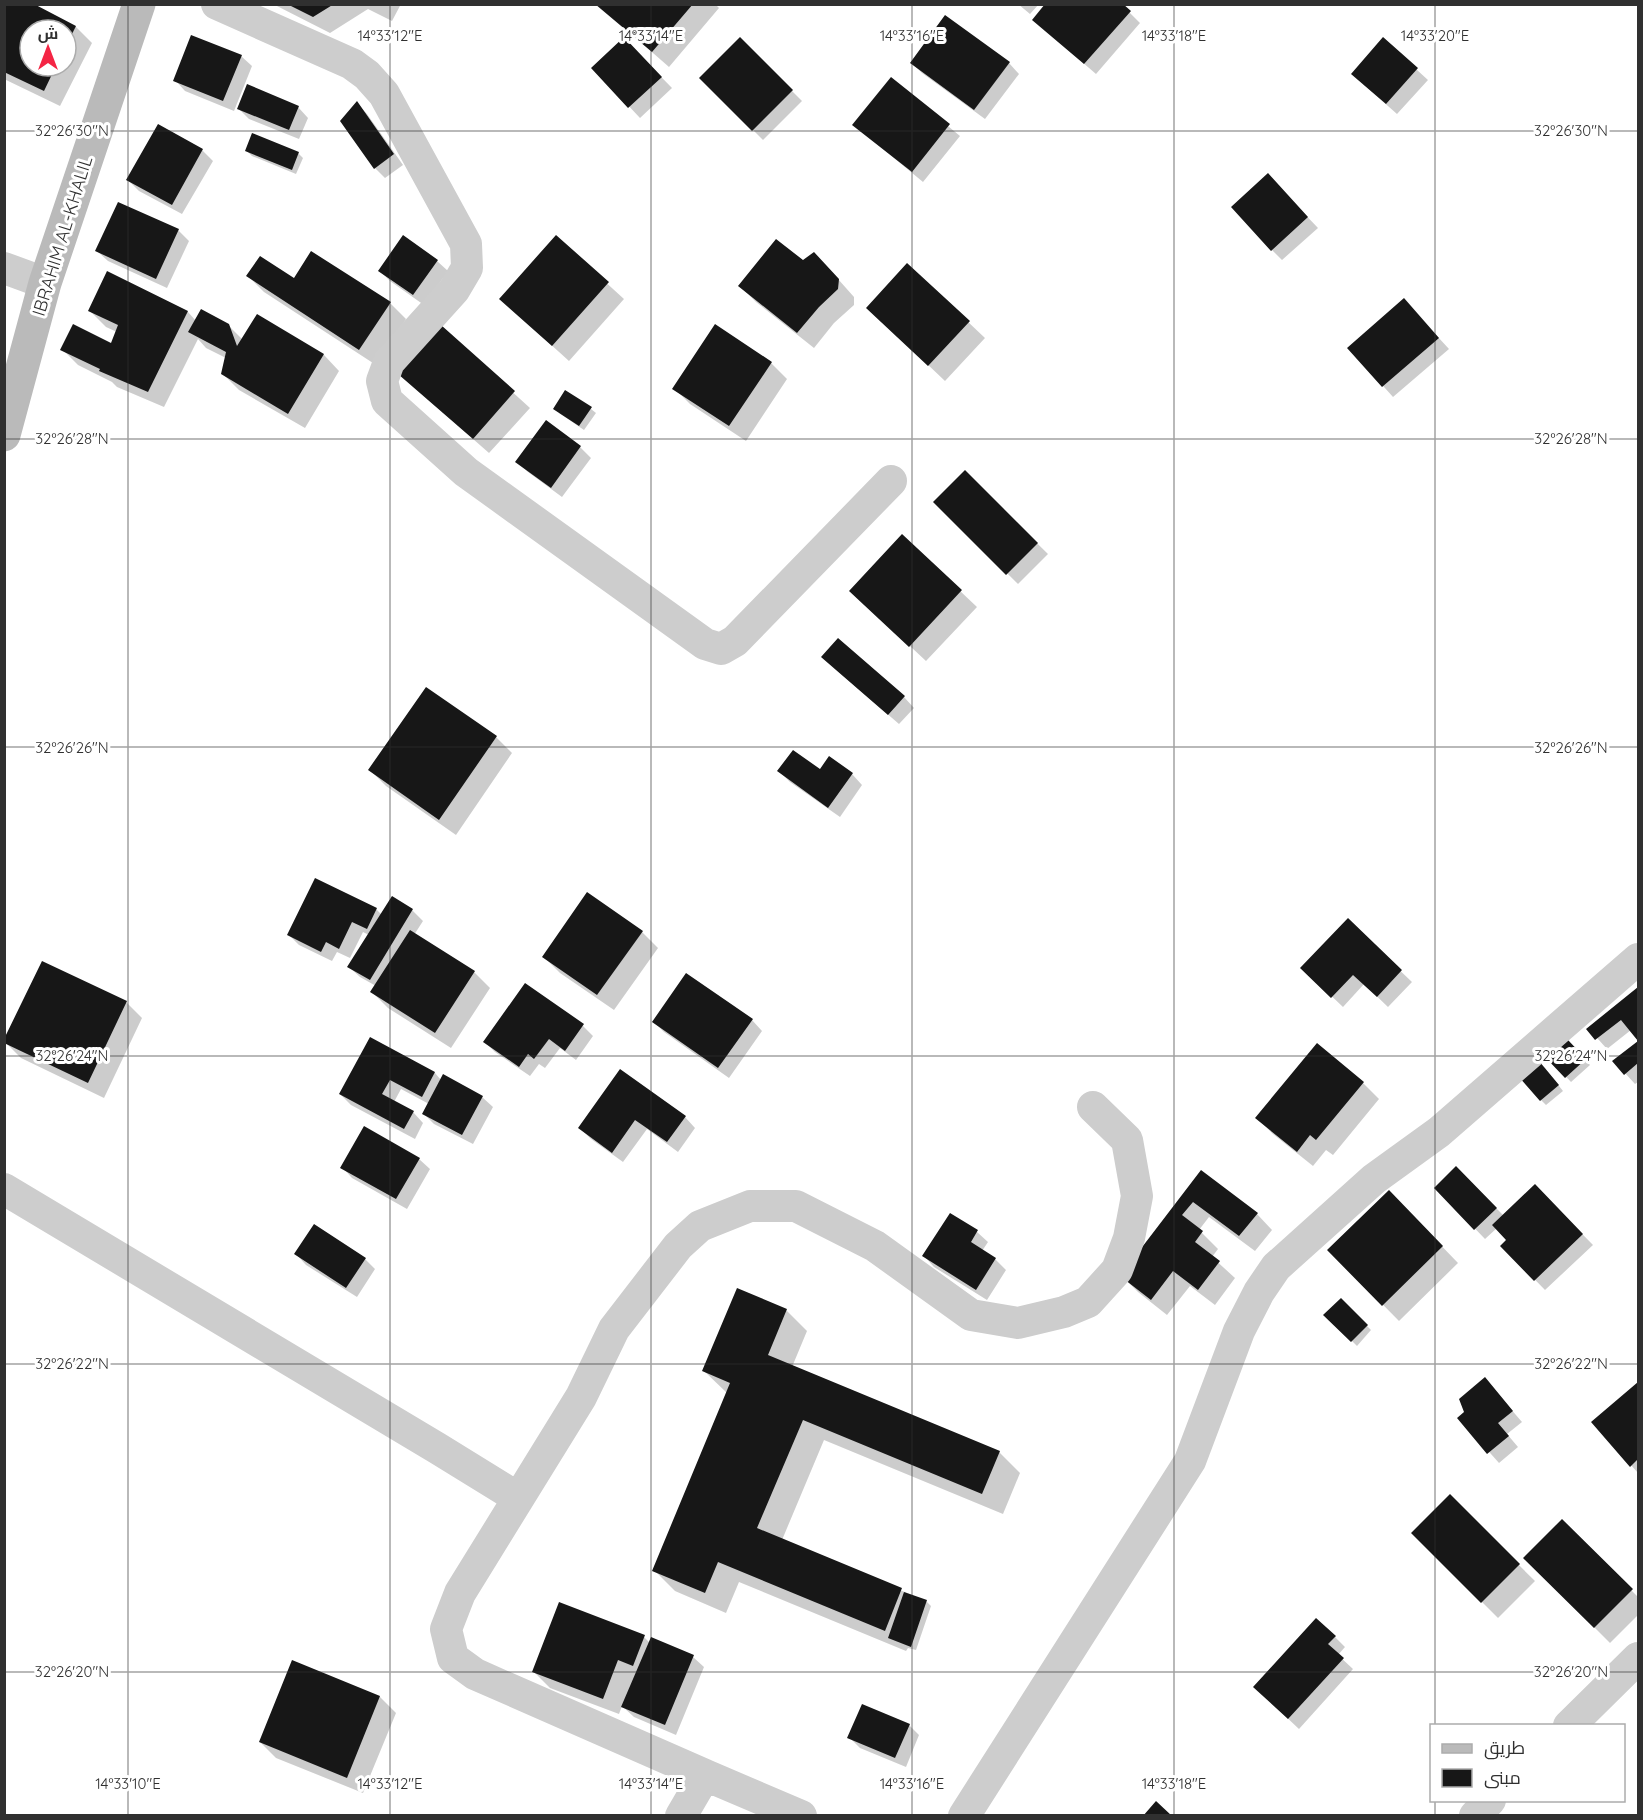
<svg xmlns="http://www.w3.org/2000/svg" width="1643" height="1820" viewBox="0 0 1643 1820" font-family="Quicksand,Cairo,sans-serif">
	<rect width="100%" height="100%" fill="#fff"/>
	<path fill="#0003" fill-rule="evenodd" d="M4,4H31L76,27L92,43L60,106L4,79ZM30,30H66V66H30Z
		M273,4H401L392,21L368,9L330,33Z
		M597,4H715L719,8L669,67Z
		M1018,4H1039L1030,14Z
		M1129,12L1140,23L1096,74L1045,30Z
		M624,39L672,88L640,118L593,68Z
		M740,39L802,101L763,140L701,78Z
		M1383,39L1428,80L1397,114L1363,84Z
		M241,56L252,66L234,111L185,91L175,80Z
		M912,63H1009L1019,74L985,119L922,73Z
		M891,79L960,136L923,182L854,125Z
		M357,103L367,114L403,165L385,178L375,168Z
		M298,107L308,118L299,139L249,119L239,109Z
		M202,150L213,161L182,214L139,191L128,180Z
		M247,151L298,153L303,158L296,174L252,156Z
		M1278,186L1318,228L1282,260L1272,250Z
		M178,230L189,241L167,288L108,261L97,251Z
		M403,237L437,261L448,271L424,305L390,281L380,271Z
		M556,237L624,299L569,361L517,314Z
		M803,262L830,270L854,297V305L834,323L814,348L756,302L740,286Z
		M908,265L985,338L945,381L884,323Z
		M108,273L188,312L196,321L228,325L243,340L324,355L339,371L305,428L239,390L223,374L226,358L206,348L198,339L164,407L117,387L112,382L78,365L62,349L112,345L117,332L106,327L90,311Z
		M248,276L294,280L390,303L406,319L376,365L264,292Z
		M1404,300L1449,349L1393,397L1349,348Z
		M441,327L530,408L489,453L416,389Z
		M771,363L787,379L746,441L690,404L674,388Z
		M591,409L596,413L584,430L559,413Z
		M546,422L580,447L591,458L562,497L528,472L517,462Z
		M965,472L1048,554L1018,584L935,502Z
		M902,536L977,607L926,661L867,606Z
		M834,668L904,697L914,708L899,724Z
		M496,737L512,753L456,835L386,786L370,770Z
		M779,771H820L852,774L862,785L840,817L790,782Z
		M392,898L412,910L423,921L414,935L474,972L490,988L451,1048L388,1008L372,992L376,986L360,977L349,967L369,935L363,932L350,958L337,952L332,961L299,945L289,935L376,909L382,915Z
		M1348,921L1412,982L1388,1007L1364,984L1343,1007L1302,968Z
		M642,932L658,948L614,1010L560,973L544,957Z
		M43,963L126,1002L142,1018L104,1098L21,1058L5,1042Z
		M1638,990V1040L1631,1030L1607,1049L1589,1029Z
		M752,1020L762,1031L729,1078L664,1032L654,1022Z
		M583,1026L593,1036L576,1060L560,1048L545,1068L539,1064L530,1076L495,1052L485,1042Z
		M371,1039L435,1073L441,1080L482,1097L493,1107L473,1144L434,1124L424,1114L429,1104L401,1089L394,1102L413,1112L423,1123L415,1139L351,1105L340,1094Z
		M1568,1042L1590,1065L1571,1082L1549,1059Z
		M1638,1042V1082L1635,1084L1614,1061Z
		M1544,1067L1563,1091L1546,1105L1541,1100Z
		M621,1072L685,1117L695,1128L678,1152L647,1129L623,1162L591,1139L580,1128Z
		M1363,1083L1379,1099L1333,1155L1326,1150L1313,1166L1273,1134L1257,1118Z
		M419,1159L430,1169L407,1209L352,1178L342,1167Z
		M1456,1168L1504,1216L1535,1186L1593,1245L1545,1290L1502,1246L1509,1240L1497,1228L1485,1239L1436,1188Z
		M1201,1172L1257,1214L1272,1230L1255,1251L1209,1217L1199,1230L1218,1249L1212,1257L1235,1278L1215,1305L1190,1286L1167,1315L1138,1292L1122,1276Z
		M1405,1208L1458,1263L1399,1321L1329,1250Z
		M951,1215L977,1232L988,1242L982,1251L995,1259L1006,1270L987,1300L934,1267L924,1256Z
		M296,1254L365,1259L375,1269L357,1297L306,1265Z
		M1341,1300L1371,1330L1357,1346L1326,1315Z
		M786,1310L807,1331L792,1367L999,1452L1020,1473L1003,1514L824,1440L782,1540L926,1601L931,1606L916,1650L908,1648L906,1651L739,1582L726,1613L675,1591L654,1570L727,1393L704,1371Z
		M1485,1379L1522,1422L1507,1434L1518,1447L1499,1463L1459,1418L1466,1412Z
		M1638,1384V1473L1593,1422Z
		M1450,1497L1535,1581L1498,1618L1413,1533Z
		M1562,1521L1638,1597V1615L1610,1643L1525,1558Z
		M644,1637L650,1643L651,1639L693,1657L704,1667L676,1735L634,1717L622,1706L619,1714L550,1688L534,1672Z
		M1335,1637L1345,1647L1338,1655L1353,1669L1299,1729L1265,1697Z
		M293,1662L380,1697L396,1713L363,1793L276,1758L260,1742Z
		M909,1725L919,1735L906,1767L860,1748L849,1737Z"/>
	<path fill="#171717" d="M4,4H34L76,26L66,46V30H30V66H56L44,91L4,72Z
		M287,4H334L313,17Z
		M595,4H693L652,52Z
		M1045,4H1123L1131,11L1084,64L1032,20Z
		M945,15L1010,62L974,110L910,63Z
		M191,35L242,55L223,101L173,81Z
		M624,37L662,77L628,108L591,68Z
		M740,37L793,90L752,131L699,78Z
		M1383,37L1418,68L1386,104L1351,74Z
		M891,77L950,124L912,172L852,125Z
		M247,84L299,106L289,130L237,109Z
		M357,101L394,154L374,169L340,121Z
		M158,124L203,149L172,205L126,180Z
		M252,133L299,152L292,170L245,151Z
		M1268,173L1308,217L1271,251L1231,207Z
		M118,202L179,229L156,279L95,251Z
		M403,235L438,260L413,295L378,271Z
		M556,235L609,282L552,346L499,299Z
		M776,239L803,260L814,252L839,279L838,289L819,307L797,333L738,286Z
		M311,251L391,302L359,350L246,276L260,256L294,278Z
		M907,263L970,321L928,366L866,308Z
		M107,271L188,311L148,392L99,371L100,369L60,350L73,324L111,343L118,325L88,311Z
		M1404,298L1439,338L1382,387L1347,348Z
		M201,309L229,324L237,346L257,314L324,354L288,414L221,374L226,352L188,332Z
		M715,324L772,362L729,426L672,389Z
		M441,325L515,391L473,439L398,374Z
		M565,390L592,407L579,426L553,409Z
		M546,420L581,446L551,488L515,462Z
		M965,470L1038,543L1006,575L933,502Z
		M902,534L962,590L909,647L849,591Z
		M838,638L905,696L888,715L821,657Z
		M426,687L497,736L439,820L368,770Z
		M793,750L820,769L829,756L853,773L828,808L777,771Z
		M315,878L377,908L367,929L352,922L339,949L326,942L321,952L287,935Z
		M587,892L643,931L597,995L542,957Z
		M392,896L413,909L370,980L347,967Z
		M1348,918L1402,970L1377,997L1353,975L1331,998L1300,968Z
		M410,930L475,971L435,1033L370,992Z
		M42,961L127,1001L88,1083L4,1043V1039Z
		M686,973L753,1019L718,1068L652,1022Z
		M525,983L584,1024L565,1051L549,1039L534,1059L528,1054L519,1067L483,1042Z
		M1638,987V1063L1624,1075L1612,1061L1638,1041L1621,1020L1595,1040L1586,1029Z
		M370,1037L435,1072L422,1097L390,1080L382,1094L414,1111L404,1129L339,1094Z
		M1568,1040L1586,1059L1565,1078L1547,1059Z
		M1317,1043L1364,1082L1316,1140L1310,1135L1297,1152L1255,1118Z
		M1539,1061L1559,1085L1540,1101L1519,1077Z
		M620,1069L686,1116L667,1142L635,1120L612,1153L578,1128Z
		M443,1074L483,1096L462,1135L422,1114Z
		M364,1126L420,1158L396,1199L340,1168Z
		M1456,1166L1497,1208L1474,1230L1434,1188Z
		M1201,1170L1258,1213L1239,1236L1193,1202L1182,1215L1203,1231L1195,1242L1220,1261L1198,1290L1173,1271L1151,1300L1120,1276Z
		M1535,1184L1583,1234L1534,1281L1500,1246L1506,1240L1492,1225Z
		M1389,1190L1443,1246L1382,1306L1327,1250Z
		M950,1213L978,1230L971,1242L996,1258L976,1290L922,1256Z
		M314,1224L366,1258L346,1288L294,1254Z
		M737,1288L787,1309L768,1355L1000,1451L982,1494L803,1420L757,1528L902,1588L885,1631L718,1562L705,1593L652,1571L730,1383L702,1371Z
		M1341,1298L1368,1325L1351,1342L1323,1315Z
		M1485,1377L1513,1411L1498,1423L1509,1436L1487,1454L1457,1418L1464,1412L1459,1399Z
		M1638,1382V1459L1630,1467L1591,1422Z
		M1450,1494L1520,1564L1481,1603L1411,1533Z
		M1562,1519L1633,1589L1594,1628L1523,1558Z
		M904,1592L927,1600L911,1647L888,1638Z
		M559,1602L645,1635L633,1666L618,1660L603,1699L532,1672Z
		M1316,1618L1336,1636L1328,1644L1344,1658L1288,1719L1253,1687Z
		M651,1637L694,1655L665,1725L621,1707Z
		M292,1660L380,1696L347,1778L259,1742Z
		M862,1704L910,1724L895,1758L847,1738Z
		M1156,1801L1172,1816H1143Z"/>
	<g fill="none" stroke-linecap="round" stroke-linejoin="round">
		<path stroke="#cdcdcd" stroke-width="32" d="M217,4L352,64L367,75L384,94L466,244L467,268L454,290L389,362L382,381L387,401L466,472L705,644L721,649L735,641L891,481
			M4,268L45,283
			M4,1189L437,1448L518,1498
			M1569,1726L1638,1658
			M705,1775L801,1816
			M681,1816L705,1775L475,1674L453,1658L446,1629L460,1593L581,1397L614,1329L678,1246L700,1226L750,1206H796L875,1246L971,1315L1018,1323L1064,1312L1088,1302L1117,1270L1129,1238L1137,1196L1127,1140L1093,1107
			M964,1816L1190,1461L1239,1331L1259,1292L1276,1267L1374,1179L1439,1132L1638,959
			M1475,1816L1490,1800"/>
		<path stroke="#bababa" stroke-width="33" d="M4,435L45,283L139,4"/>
	</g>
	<path fill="none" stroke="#303030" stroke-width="1.5" stroke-opacity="0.45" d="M128,4V1816M390,4V1816M651,4V1816M912,4V1816M1174,4V1816M1435,4V1726M4,131H1638M4,439H1638M4,747H1638M4,1056H1638M4,1364H1638M4,1672H1638M1435,1800V1816"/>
	<g text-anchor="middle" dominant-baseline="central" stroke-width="6" stroke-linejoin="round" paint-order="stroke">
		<g font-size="18" fill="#303030" stroke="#fff">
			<text transform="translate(62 236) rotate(-73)">IBRAHIM AL-KHALIL</text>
		</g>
	</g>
	<g font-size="15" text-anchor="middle" fill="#303030" stroke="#fff" stroke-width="6" stroke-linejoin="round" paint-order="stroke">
		<text x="390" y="41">14°33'12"E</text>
		<text x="651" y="41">14°33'14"E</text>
		<text x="912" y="41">14°33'16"E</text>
		<text x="1174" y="41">14°33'18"E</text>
		<text x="1435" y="41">14°33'20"E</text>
		<text x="72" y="136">32°26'30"N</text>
		<text x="1571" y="136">32°26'30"N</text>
		<text x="72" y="444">32°26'28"N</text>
		<text x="1571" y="444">32°26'28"N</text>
		<text x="72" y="753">32°26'26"N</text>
		<text x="1571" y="753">32°26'26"N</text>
		<text x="72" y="1061">32°26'24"N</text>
		<text x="1571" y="1061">32°26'24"N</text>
		<text x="72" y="1369">32°26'22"N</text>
		<text x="1571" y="1369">32°26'22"N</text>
		<text x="72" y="1677">32°26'20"N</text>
		<text x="1571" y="1677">32°26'20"N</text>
		<text x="128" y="1789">14°33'10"E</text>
		<text x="390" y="1789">14°33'12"E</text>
		<text x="651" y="1789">14°33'14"E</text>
		<text x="912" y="1789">14°33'16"E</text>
		<text x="1174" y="1789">14°33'18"E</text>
	</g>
	<rect width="1643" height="1820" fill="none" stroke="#303030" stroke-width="12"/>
	<rect x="1430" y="1724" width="195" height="78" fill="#ffffff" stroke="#acacac" stroke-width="1.5"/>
	<rect x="1442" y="1744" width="30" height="9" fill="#bababa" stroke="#acacac" stroke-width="1.5"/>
	<text x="1484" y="1754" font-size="18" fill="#303030">طريق</text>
	<rect x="1442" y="1769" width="30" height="18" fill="#171717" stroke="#acacac" stroke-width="1.5"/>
	<text x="1484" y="1784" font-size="18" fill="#303030">مبنى</text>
	<g transform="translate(48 48)"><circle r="28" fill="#ffffff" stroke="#acacac" stroke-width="1.5"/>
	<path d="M0-4.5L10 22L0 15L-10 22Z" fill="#f42544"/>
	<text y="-9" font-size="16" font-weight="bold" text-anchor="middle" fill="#303030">ش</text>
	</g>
</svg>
